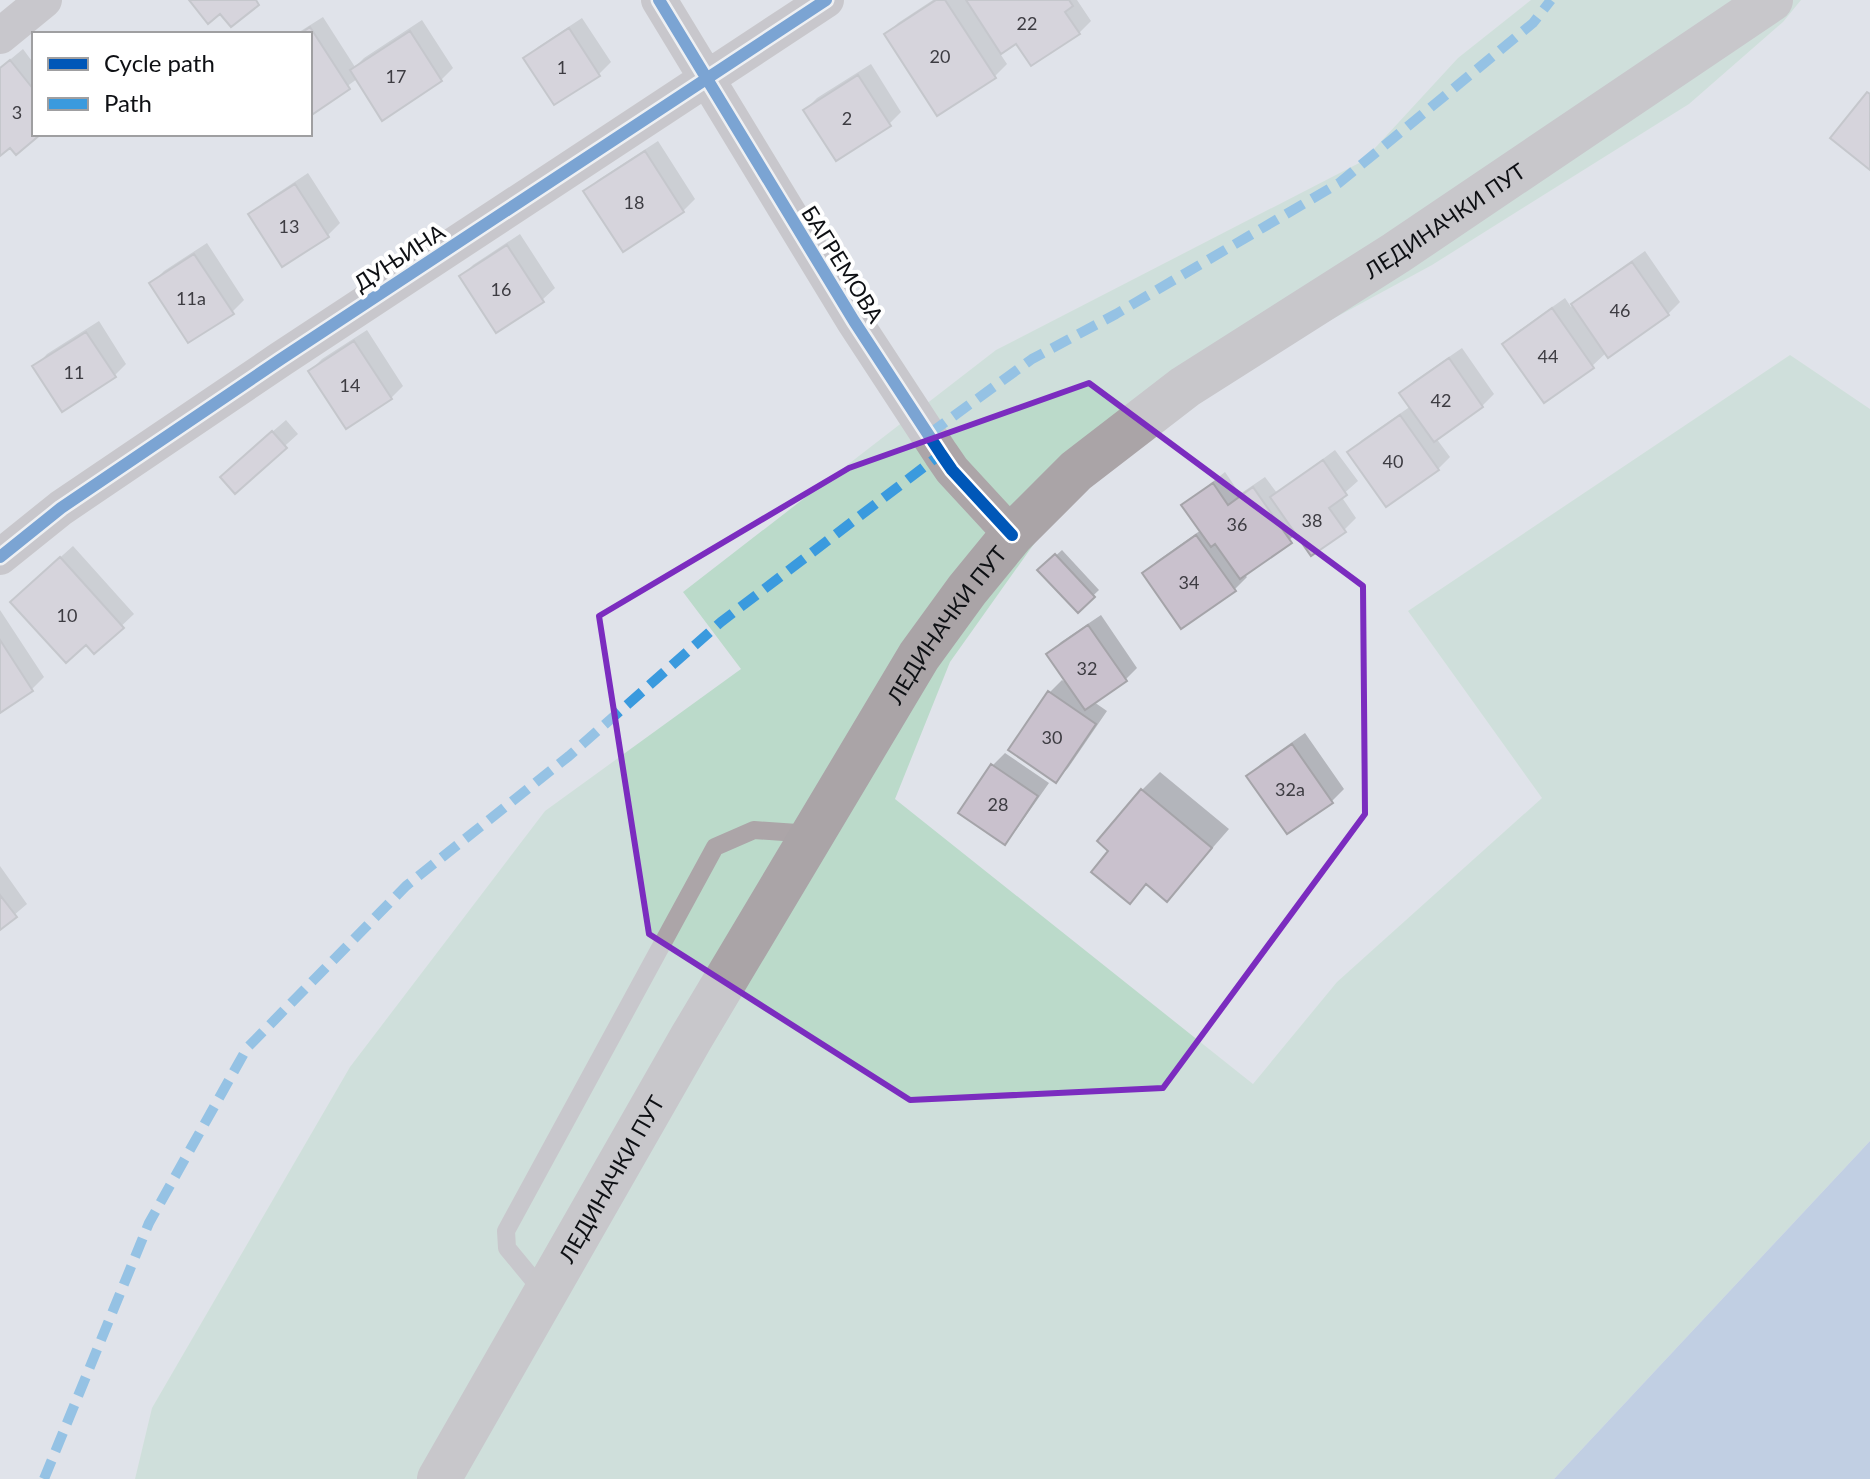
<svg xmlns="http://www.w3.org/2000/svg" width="1870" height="1479" viewBox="0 0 1870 1479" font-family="Lato,sans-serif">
	<rect width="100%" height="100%" fill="#e0e3ea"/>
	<path fill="#bbdaca" d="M1531,0H1801L1783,22L1689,104L1432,265L1204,389L1068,496L950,662L895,799L1253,1084L1337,982L1542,798L1408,611L1790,355L1870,409V1141L1554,1479H135L152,1408L350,1067L545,811L741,669L683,592L996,350L1363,161L1458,58Z"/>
	<path fill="#9bb5db" d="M1870,1141V1479H1554Z"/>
	<path fill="#0003" d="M933,0H1077L1091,21L1079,33L1017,41L999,52L1007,64L995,76L886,35L898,23Z
		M323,17L355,67L364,58L422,20L453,68L441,80L357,79L310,113V34H296Z
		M582,18L611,62L599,74L526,59L538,47Z
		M23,49L34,64V134H38L11,145L0,153V68Z
		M871,64L901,112L889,124L805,110L817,98Z
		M658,141L695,199L683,211L586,192L598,180Z
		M308,173L340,223L328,235L283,265L251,215L263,203Z
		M520,234L555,288L542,300L461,277L473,265Z
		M207,243L244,300L232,312L152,283L164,271Z
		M1645,251L1680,302L1668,314L1607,352L1592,366L1505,344L1517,332L1565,298L1571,307L1586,293Z
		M99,321L126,364L114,376L35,367L47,354Z
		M367,330L403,386L391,398L346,427L310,371L322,359Z
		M1462,348L1494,394L1482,406L1436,438L1450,457L1438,469L1350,452L1362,440L1411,406L1402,393L1414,381Z
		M286,420L298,434L235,491L234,465Z
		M1335,450L1358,481L1341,496L1356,518L1344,530L1298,533L1244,574L1247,577L1235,589L1145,573L1157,561L1201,530L1184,505L1225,472L1240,494L1265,477L1277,493Z
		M73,546L134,614L95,651L24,590Z
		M1062,550L1099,590L1078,610L1040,570Z
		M0,610L44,677L32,689L0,711Z
		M1101,615L1137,668L1125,680L1094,702L1107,711L1068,768L1056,780L1050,692L1062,680L1072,687L1049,654L1061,642Z
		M1305,733L1344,789L1332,801L1249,776L1261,764Z
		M1005,753L1049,783L1016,830L1004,842L960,813L993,765Z
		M1160,772L1229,829L1167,900L1147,883L1130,901L1111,851L1142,790Z
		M0,866L27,904L0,927Z"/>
	<path fill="#c9c1cd" stroke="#a5a4a9" stroke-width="2" d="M189,0H256L259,5L231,27L220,14L208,24Z
		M936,0H945L996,78L937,116L884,34Z
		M966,0H1069L1073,6L1065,12L1080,34L1031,66L1016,44L1001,54Z
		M310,27L350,89L310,116V34H300Z
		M569,28L600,76L554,105L523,58Z
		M410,31L442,81L382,121L350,70Z
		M10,60L34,90V134H41L16,155L10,148L0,156V68Z
		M858,75L891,126L836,161L803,110Z
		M1867,92L1870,94V170L1830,138Z
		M645,151L684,212L623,252L583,191Z
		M295,184L329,237L282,267L248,214Z
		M507,245L544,302L496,333L459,276Z
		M194,254L234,314L188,343L149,283Z
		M1632,262L1669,315L1608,358L1571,304Z
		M1552,308L1594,368L1544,403L1502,344Z
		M86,332L116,377L62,412L32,366Z
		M354,341L392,399L346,429L308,371Z
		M1449,358L1483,407L1434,442L1399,393Z
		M1400,415L1439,470L1386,507L1347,452Z
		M272,431L287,448L235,494L220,477Z
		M1323,460L1347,495L1329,508L1346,532L1311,556L1270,497Z
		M1213,483L1228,505L1253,487L1292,543L1240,579L1215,544L1211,547L1181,505Z
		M1196,535L1236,591L1181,629L1142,573Z
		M1055,554L1095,597L1078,613L1037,570Z
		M60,557L124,628L94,654L86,645L66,663L10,602Z
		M1088,625L1127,681L1085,710L1046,654Z
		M0,640L33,691L0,713Z
		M1048,691L1096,724L1056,783L1008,750Z
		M1292,744L1333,803L1287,834L1246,776Z
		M991,764L1038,796L1005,845L958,813Z
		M1141,789L1212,848L1167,902L1146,884L1130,904L1091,872L1108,851L1097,841Z
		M0,895L17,917L0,930Z"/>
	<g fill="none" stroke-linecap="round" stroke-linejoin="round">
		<path stroke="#aca5a8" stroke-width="18" d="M545,1294L507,1248L506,1231L715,847L754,830L812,834"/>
		<path stroke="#aca5a8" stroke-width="36" d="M659,0L854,321L941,454L952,470L1012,535
			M0,36L44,0
			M0,557L61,508L281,359L826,0"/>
		<path stroke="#aaa4a7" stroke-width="44" id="s1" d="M439,1479L691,1038L919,656L967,590L1012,535L1076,471L1185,387L1396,253L1771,0"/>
		<path stroke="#3a9ade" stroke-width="10" stroke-dasharray="20 10" stroke-linecap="butt" d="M929,434L1032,359L1116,314L1339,183L1533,23L1551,0
			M44,1479L149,1223L247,1048L406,886L569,756L721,622L941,454"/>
		<g stroke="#fff" stroke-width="17">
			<path id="cycleway" d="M659,0L854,321L941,454L952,470L1012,535
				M0,557L61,508L281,359L826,0"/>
		</g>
		<use href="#cycleway" stroke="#0057b8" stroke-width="12"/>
	</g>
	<path d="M0 0H1870V1479H0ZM1089,383L1363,586L1365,814L1163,1088L910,1100L649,934L599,616L849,468Z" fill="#e0e3ea" fill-opacity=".55" fill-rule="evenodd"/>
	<path fill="none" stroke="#7b2cbf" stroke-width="6" stroke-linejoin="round" d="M1089,383L1363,586L1365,814L1163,1088L910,1100L649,934L599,616L849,468Z"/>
	<g text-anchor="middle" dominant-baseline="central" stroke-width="8" stroke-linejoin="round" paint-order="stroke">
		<g font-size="18" fill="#3d3c42">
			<text x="1027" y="23">22</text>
			<text x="940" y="56">20</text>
			<text x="562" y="67">1</text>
			<text x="396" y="76">17</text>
			<text x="17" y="112">3</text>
			<text x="847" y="118">2</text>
			<text x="634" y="202">18</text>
			<text x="289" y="226">13</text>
			<text x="501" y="289">16</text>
			<text x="191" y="298">11a</text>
			<text x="1620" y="310">46</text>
			<text x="1548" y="356">44</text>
			<text x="74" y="372">11</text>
			<text x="350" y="385">14</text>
			<text x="1441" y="400">42</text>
			<text x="1393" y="461">40</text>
			<text x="1312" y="520">38</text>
			<text x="1237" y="524">36</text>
			<text x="1189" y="582">34</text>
			<text x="67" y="615">10</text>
			<text x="1087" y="668">32</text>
			<text x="1052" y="737">30</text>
			<text x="1290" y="789">32a</text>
			<text x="998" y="804">28</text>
		</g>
		<g font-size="22" fill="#0e1014" stroke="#fff">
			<text stroke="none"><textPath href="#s1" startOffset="1642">ЛЕДИНАЧКИ ПУТ</textPath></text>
			<text transform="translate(399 257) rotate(-33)">ДУЊИНА</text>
			<text transform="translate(843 264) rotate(58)">БАГРЕМОВА</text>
			<text stroke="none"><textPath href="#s1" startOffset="994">ЛЕДИНАЧКИ ПУТ</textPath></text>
			<text stroke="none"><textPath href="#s1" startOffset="346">ЛЕДИНАЧКИ ПУТ</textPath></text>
		</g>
	</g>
	<rect x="32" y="32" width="280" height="104" fill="#ffffff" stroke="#9f9fa1" stroke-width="2"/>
	<rect x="48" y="58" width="40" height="12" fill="#0057b8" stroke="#9f9fa1" stroke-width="2"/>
	<text x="104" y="72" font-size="24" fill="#0e1014">Cycle path</text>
	<rect x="48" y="98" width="40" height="12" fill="#3a9ade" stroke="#9f9fa1" stroke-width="2"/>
	<text x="104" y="112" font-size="24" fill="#0e1014">Path</text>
</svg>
